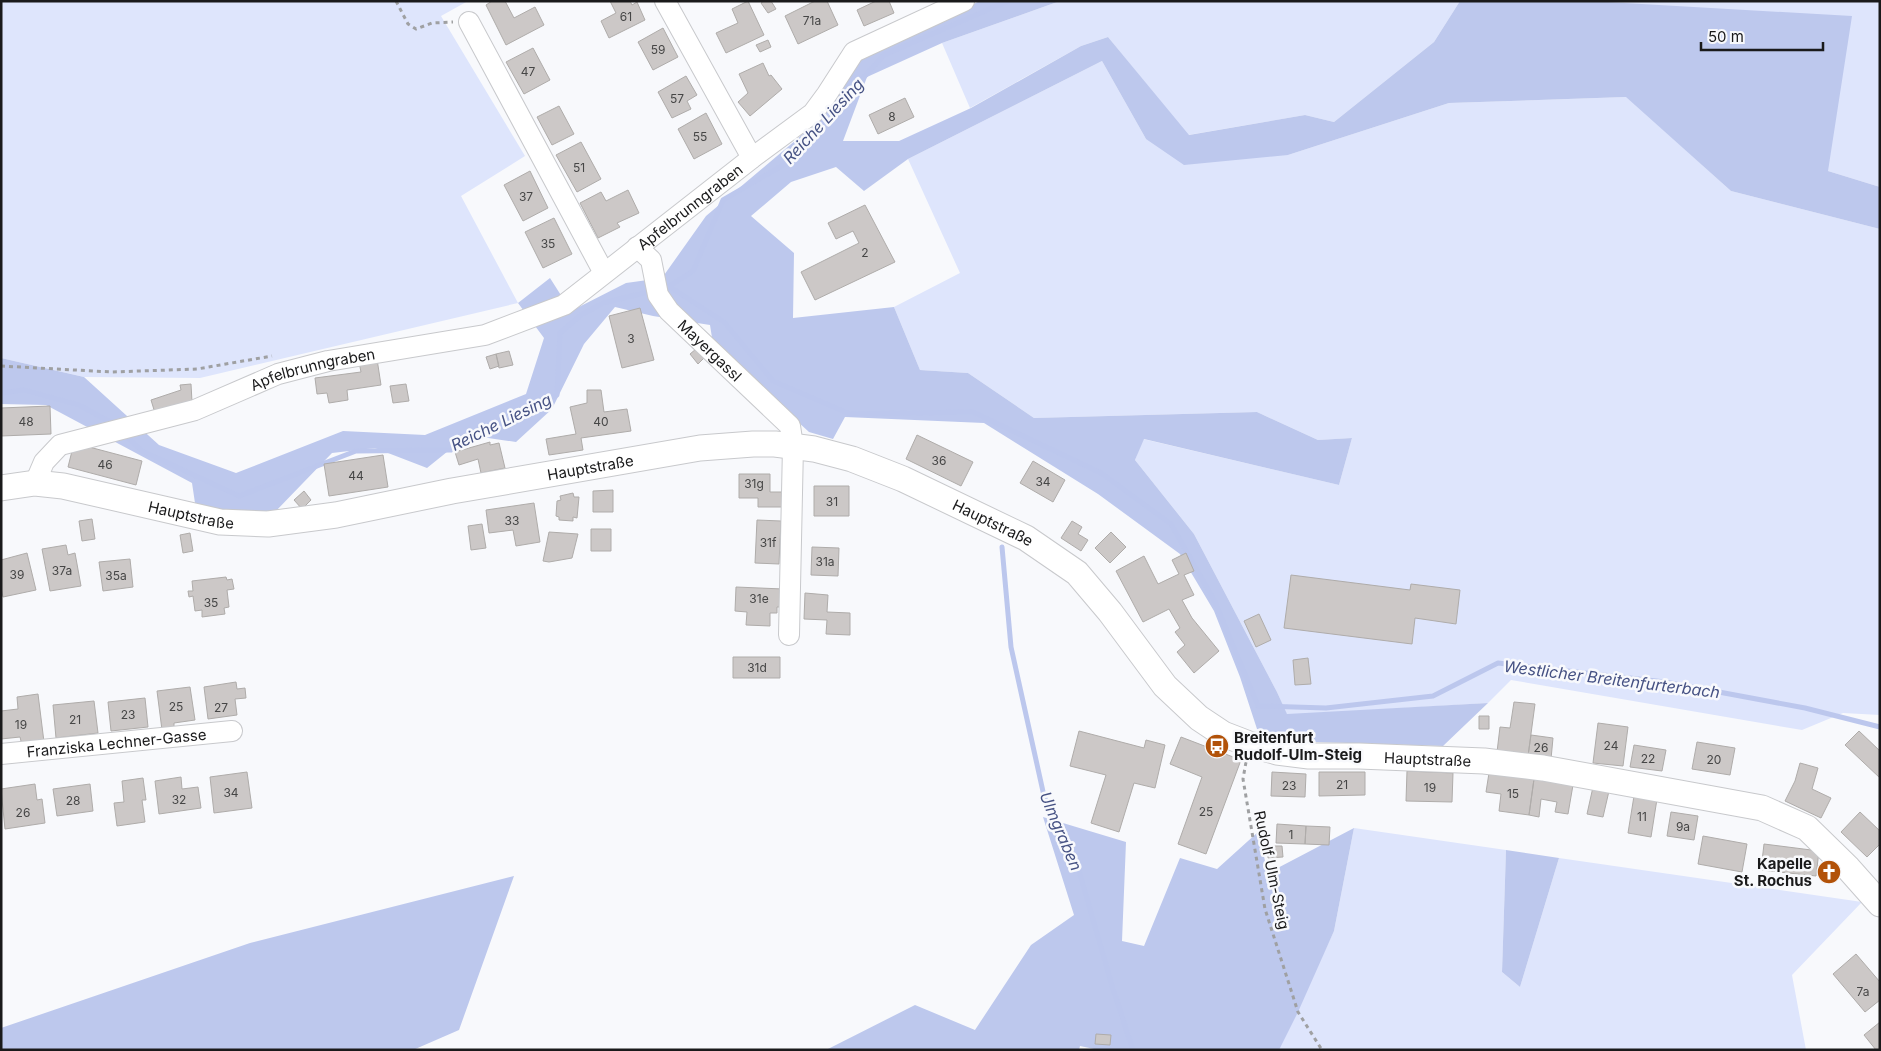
<svg xmlns="http://www.w3.org/2000/svg" width="1881" height="1051" viewBox="0 0 1881 1051" font-family="Inter,sans-serif">
	<rect width="100%" height="100%" fill="#f8f9fc"/>
	<path fill="#dee5fc" d="M1,1H468L441,16L525,156L461,196L518,303L200,378L84,377L1,358Z
		M1060,1H1460L1434,42L1334,122L1305,115L1188,135L1108,37L1081,46L970,108L942,43Z
		M1590,1H1880V187L1828,171Z
		M1102,61L1146,139L1288,155L1449,103L1627,97L1731,191L1880,229V715L1843,713L1802,730L1511,680L1488,703L1287,715L1277,692L1194,534L1135,460L1143,439L1339,485L1352,438L1318,440L1257,412L1034,418L968,373L920,370L894,307L960,273L908,159Z
		M1354,828L1506,850L1502,972L1520,987L1559,858L1862,902L1792,975L1806,1050H1278L1334,931Z"/>
	<path fill="#bdc8ed" d="M980,1H1060L942,43L867,77L843,141H899L971,108L1081,46L1108,37L1189,135L1305,115L1334,122L1434,42L1460,1H1590L1852,16L1828,171L1880,187V229L1731,191L1626,97L1449,103L1288,155L1184,165L1146,139L1102,61L908,159L864,191L836,167L791,182L751,216L794,253L793,318L894,307L920,370L968,373L1034,418L1257,412L1318,440L1352,438L1339,485L1144,439L1135,460L1194,534L1277,692L1287,714L1488,703L1443,746L1316,742L1257,729L1240,677L1214,611L1180,554L1098,494L984,423L845,417L833,439L809,432L713,344L710,325L653,316L615,307L584,344L552,409L516,442L468,435L427,468L375,448L332,453L274,513L230,516L195,503L192,483L46,405L1,404V358L84,377L159,445L236,473L343,431L425,435L526,394L544,338L518,303L550,278L571,311L626,283L662,278L706,216L803,134L858,57Z
		M1043,817L1126,842L1122,941L1144,946L1180,858L1217,869L1258,832L1268,873L1354,828L1334,931L1298,1012L1279,1050H1099L1080,1046L1079,1050H826L915,1005L975,1030L1031,945L1074,915Z
		M1506,850L1559,858L1520,987L1502,972Z
		M514,876L459,1030L413,1050H1V1028L250,943Z"/>
	<g fill="none" stroke-linecap="round" stroke-linejoin="round">
		<path stroke="#bcc7ed" stroke-width="5" d="M668,287L693,271L723,200L785,164L884,55L1008,1
			M670,287L724,322L773,381L850,414L973,412L1101,473L1171,524L1215,602L1258,706L1326,708L1433,696L1498,663L1665,682L1805,708L1880,727
			M1,393L24,390L79,405L114,424
			M126,436L142,451L239,496L356,451L451,450L557,395L560,333L581,315L603,303L652,291
			M1002,547L1011,647L1044,796L1079,871L1113,989L1133,1050"/>
	</g>
	<path fill="#ccc8c7" stroke="#afacaa" d="M492,1H505L514,18L535,7L544,25L506,45L486,5Z
		M610,1H630L632,5L637,2L645,20L609,38L601,21L616,13Z
		M748,1L764,35L726,53L716,33L738,23L732,9Z
		M764,1H771L776,9L768,13L761,3Z
		M815,1H827L838,25L798,44L785,16Z
		M876,1H889L894,13L864,26L857,10Z
		M663,28L678,57L653,70L638,42Z
		M768,40L771,47L760,52L756,45Z
		M533,48L550,80L524,94L506,62Z
		M763,63L769,76L771,75L782,89L750,116L738,102L748,93L739,74Z
		M686,76L697,95L687,101L691,109L672,118L658,92Z
		M905,98L914,117L878,134L869,115Z
		M559,106L574,134L552,145L537,117Z
		M706,113L722,144L694,159L678,129Z
		M581,142L601,179L577,192L556,155Z
		M530,171L548,208L523,221L504,185Z
		M628,190L639,213L617,223L620,227L598,238L580,203L601,192L606,201Z
		M865,205L895,262L815,300L801,272L859,243L853,231L836,239L828,223Z
		M554,218L572,254L543,268L525,232Z
		M640,308L654,360L622,368L609,316Z
		M696,349L704,358L698,364L690,354Z
		M509,351L513,365L499,368L496,354Z
		M496,354L499,366L490,369L486,357Z
		M377,359L381,385L347,390L348,400L329,403L327,393L317,394L315,378L361,372L359,362Z
		M191,384L192,402L155,413L151,400L181,390L180,385Z
		M406,384L409,401L393,403L390,386Z
		M587,390H601L604,412L627,409L631,431L581,438L583,450L549,455L546,439L576,434L570,407L587,403Z
		M50,406L51,434L1,436V408Z
		M917,435L973,462L961,486L906,459Z
		M490,442V445L499,443L505,468L481,473L478,459L459,465L455,452Z
		M74,443L142,461L136,485L68,467Z
		M383,455L388,487L329,496L324,464Z
		M1033,461L1065,480L1053,502L1020,483Z
		M739,474H770V492H785V507H758V498H739Z
		M814,486H849V516H814Z
		M613,490V512H593V491Z
		M304,491L311,500L302,509L294,500Z
		M573,493L574,497H579L577,518L573,517V521L559,520V517L556,516L557,501L561,500L560,496Z
		M534,503L540,542L516,546L513,530L489,533L486,510Z
		M92,519L95,539L82,541L79,521Z
		M757,520L781,521L779,564L755,563Z
		M1072,521L1082,527L1078,534L1088,540L1081,551L1061,538Z
		M482,524L486,548L471,550L468,526Z
		M591,529H611V551H591Z
		M549,532L578,534L572,558L549,562L543,561Z
		M1111,532L1126,547L1110,563L1095,548Z
		M190,533L193,551L183,553L180,535Z
		M66,545L68,555L75,553L81,586L50,591L42,549Z
		M812,547L839,548L838,576L811,575Z
		M27,553L36,590L3,597L1,588V560Z
		M1186,553L1194,571L1184,575L1194,595L1182,600L1192,618L1219,651L1194,673L1177,652L1185,645L1175,632L1180,628L1169,609L1143,622L1116,571L1144,556L1158,584L1179,574L1172,560Z
		M130,559L133,587L103,591L99,562Z
		M1291,575L1410,590L1411,584L1460,590L1456,624L1415,618L1412,644L1284,628Z
		M226,577L227,580L232,579L234,589L227,590L229,607L224,608L225,614L202,617V610L195,611L193,596L189,597L188,591H193L192,581Z
		M736,587L783,589L782,607H777V613H770V626L746,625L747,612L735,611Z
		M805,593L828,595L827,612L850,613V635L826,634L827,620L804,619Z
		M1259,614L1271,640L1256,647L1244,621Z
		M733,657H780V678H733Z
		M1308,658L1311,684L1295,685L1293,660Z
		M236,682L237,689L245,688L246,698L235,699L237,715L208,719L204,687Z
		M190,687L195,720L174,723V728L162,730L157,691Z
		M38,694L44,742L22,745L20,737L1,739V711L18,709L17,697Z
		M145,698L148,727L111,731L108,702Z
		M94,701L98,733L56,738L53,705Z
		M1514,702L1535,704L1528,756L1497,752L1500,727L1510,728Z
		M1479,716H1489V729H1479Z
		M1598,723L1628,727L1623,766L1593,763Z
		M1079,731L1144,748L1146,740L1165,745L1155,788L1134,783L1119,832L1091,823L1106,775L1070,766Z
		M1859,731L1880,751V778L1845,745Z
		M1531,735L1553,738L1551,759L1528,756Z
		M1181,737L1241,760L1206,854L1178,844L1202,777L1170,764Z
		M1697,742L1735,748L1730,775L1692,769Z
		M1634,745L1666,750L1662,771L1630,767Z
		M1800,763L1818,768L1812,789L1831,798L1821,818L1785,801L1795,781Z
		M1407,771L1453,773L1452,802L1406,801Z
		M247,772L252,808L214,813L210,777Z
		M1272,772L1306,774L1305,797L1271,796Z
		M1319,772H1365V795L1319,796Z
		M1489,773L1534,779L1529,815L1499,811L1501,794L1486,792Z
		M181,777L182,789L198,787L201,808L159,814L155,781Z
		M143,778L146,800H142L145,822L117,826L114,803L124,802L122,781Z
		M1534,779L1573,785L1568,814L1555,812L1557,802L1541,799L1539,817L1529,815Z
		M35,784L37,800L42,799L45,823L5,829L1,789Z
		M90,784L93,811L57,816L53,789Z
		M1593,787L1609,791L1603,817L1587,814Z
		M1634,796L1657,799L1651,837L1628,833Z
		M1671,812L1698,816L1694,840L1667,836Z
		M1860,812L1880,831V844L1867,857L1841,832Z
		M1277,824L1306,826L1305,844L1276,843Z
		M1306,826L1330,827L1329,845L1305,844Z
		M1703,836L1747,844L1742,872L1698,864Z
		M1764,844L1819,851L1816,876L1761,870Z
		M1268,846H1282L1283,857L1268,858Z
		M1829,866L1835,872L1830,878L1823,872Z
		M1856,954L1880,982V1000L1865,1012L1833,974Z
		M1880,1022V1050H1876L1864,1035Z
		M1096,1034L1111,1035L1110,1045L1095,1044Z"/>
	<g fill="none" stroke-linecap="round" stroke-linejoin="round">
		<g stroke="#c8c9cc" stroke-width="22">
			<g id="minor">
				<path d="M665,1L752,158"/>
				<path d="M469,22L604,273"/>
				<path id="s1" d="M637,247L651,260L658,295L669,311L790,426L793,446L789,635"/>
				<path id="s2" d="M35,483L44,462L60,445L195,410L278,374L328,361L485,335L564,305L752,158L813,113L827,94L854,52L964,1"/>
				<path id="s3" d="M1,754L232,731"/>
			</g>
		</g>
		<g stroke="#c8c9cc" stroke-width="27">
			<g id="major">
				<path id="s4" d="M1,488L35,483L63,486L220,522L268,524L336,515L452,491L700,448L753,444H775L814,449L852,459L903,479L1026,538L1077,573L1110,612L1165,686L1199,718L1223,734L1249,744L1277,752L1309,756H1359L1484,761L1543,768L1762,808L1807,828L1848,868L1880,904"/>
			</g>
		</g>
		<path stroke="#9fa0a2" stroke-width="3" stroke-dasharray="4 4" stroke-linecap="butt" d="M396,1L408,24L416,29L432,23L453,22
			M1,366L112,372L197,369L272,356
			M1246,762L1243,779L1265,909L1298,1012L1322,1050"/>
		<use href="#minor" stroke="#fff" stroke-width="20"/>
		<use href="#major" stroke="#fff" stroke-width="25"/>
	</g>
	<defs>
		<g id="bus-disc" transform="scale(1.25)"><circle r="9.5" fill="#b25209" stroke="#f8f9fc"/><path d="M-5-6H5V4H4V6H2V4H-2V6H-4V4H-5ZM-3.5-4V0h7V-4ZM-3.5 1.2v1.5H-2V1.2ZM2 1.2v1.5H3.5V1.2Z" fill="#fff"/></g>
		<g id="church-disc" transform="scale(1.25)"><circle r="9.5" fill="#b25209" stroke="#f8f9fc"/><path d="M-1.2-6h2.4v3.5h3.3v2.4h-3.3V6h-2.4V-.1h-3.3v-2.4h3.3Z" fill="#fff"/></g>
	</defs>
	<g fill-rule="evenodd">
		<use href="#bus-disc" x="1217" y="746"/>
		<use href="#church-disc" x="1829" y="872"/>
	</g>
	<g text-anchor="middle" dominant-baseline="central" stroke-width="5" stroke-linejoin="round" paint-order="stroke">
		<g font-size="12" fill="#464646">
			<text x="626" y="16">61</text>
			<text x="812" y="20">71a</text>
			<text x="658" y="49">59</text>
			<text x="528" y="71">47</text>
			<text x="677" y="98">57</text>
			<text x="892" y="116">8</text>
			<text x="700" y="136">55</text>
			<text x="579" y="167">51</text>
			<text x="526" y="196">37</text>
			<text x="548" y="243">35</text>
			<text x="865" y="252">2</text>
			<text x="631" y="338">3</text>
			<text x="26" y="421">48</text>
			<text x="601" y="421">40</text>
			<text x="939" y="460">36</text>
			<text x="105" y="464">46</text>
			<text x="356" y="475">44</text>
			<text x="1043" y="481">34</text>
			<text x="754" y="483">31g</text>
			<text x="832" y="501">31</text>
			<text x="512" y="520">33</text>
			<text x="768" y="542">31f</text>
			<text x="825" y="561">31a</text>
			<text x="62" y="570">37a</text>
			<text x="17" y="574">39</text>
			<text x="116" y="575">35a</text>
			<text x="759" y="598">31e</text>
			<text x="211" y="602">35</text>
			<text x="757" y="667">31d</text>
			<text x="176" y="706">25</text>
			<text x="221" y="707">27</text>
			<text x="128" y="714">23</text>
			<text x="75" y="719">21</text>
			<text x="21" y="724">19</text>
			<text x="1611" y="745">24</text>
			<text x="1541" y="747">26</text>
			<text x="1648" y="758">22</text>
			<text x="1714" y="759">20</text>
			<text x="1342" y="784">21</text>
			<text x="1289" y="785">23</text>
			<text x="1430" y="787">19</text>
			<text x="231" y="792">34</text>
			<text x="1513" y="793">15</text>
			<text x="179" y="799">32</text>
			<text x="73" y="800">28</text>
			<text x="1206" y="811">25</text>
			<text x="23" y="812">26</text>
			<text x="1642" y="816">11</text>
			<text x="1683" y="826">9a</text>
			<text x="1291" y="834">1</text>
			<text x="1863" y="991">7a</text>
		</g>
		<g font-size="15" fill="#1a1a1b" stroke="#f8f9fc">
			<text stroke="none"><textPath href="#s2" startOffset="731">Apfelbrunngraben</textPath></text>
			<text stroke="none"><textPath href="#s1" startOffset="131">Mayergassl</textPath></text>
			<text stroke="none"><textPath href="#s2" startOffset="311">Apfelbrunngraben</textPath></text>
			<text stroke="none"><textPath href="#s4" startOffset="599">Hauptstraße</textPath></text>
			<text stroke="none"><textPath href="#s4" startOffset="194">Hauptstraße</textPath></text>
			<text stroke="none"><textPath href="#s4" startOffset="1019">Hauptstraße</textPath></text>
			<text stroke="none"><textPath href="#s3" startOffset="116">Franziska Lechner-Gasse</textPath></text>
			<text stroke="none"><textPath href="#s4" startOffset="1544">Hauptstraße</textPath></text>
			<text transform="translate(1272 870) rotate(78)">Rudolf Ulm-Steig</text>
		</g>
		<g font-size="15" font-weight="bold" fill="#1a1a1b" stroke="#f8f9fc" text-anchor="start">
			<text x="1234" y="737">Breitenfurt<tspan x="1234" dy="17">Rudolf-Ulm-Steig</tspan></text>
			<text x="1812" y="863" text-anchor="end">Kapelle<tspan x="1812" dy="17">St. Rochus</tspan></text>
		</g>
		<g font-size="16" font-style="italic" fill="#455183" stroke="#f8f9fc">
			<text transform="translate(823 121) rotate(-47)">Reiche Liesing</text>
			<text transform="translate(501 422) rotate(-26)">Reiche Liesing</text>
			<text transform="translate(1612 679) rotate(7)">Westlicher Breitenfurterbach</text>
			<text transform="translate(1061 831) rotate(67)">Ulmgraben</text>
		</g>
	</g>
	<rect width="1881" height="1051" fill="none" stroke="#1a1a1b" stroke-width="5"/>
	<path d="M1701 42v8h122v-8" fill="none" stroke="#1a1a1b" stroke-width="2.5"/>
	<text x="1708" y="42" font-size="15" fill="#1a1a1b" stroke="#f8f9fc" stroke-width="4" paint-order="stroke">50 m</text>
</svg>
